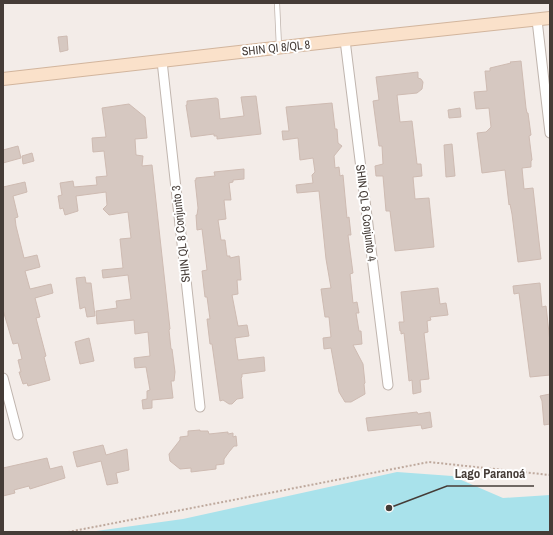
<svg xmlns="http://www.w3.org/2000/svg" width="553" height="535" viewBox="0 0 553 535" font-family="'Archivo Narrow',sans-serif">
	<rect width="100%" height="100%" fill="#f3ece8"/>
	<path fill="#a9e2eb" d="M397,472L452,476L503,498L550,495V532H89L183,519Z"/>
	<path fill="#d6c8c1" stroke="#cebbb2" d="M67,36L68,50L60,52L58,37Z
		M521,61L526,108L527,113H528L531,135L529,136L532,160L531,161V167L522,168L524,189L533,188L541,259L518,262L512,214L510,204L509,205L505,170L482,173L477,133L486,132L491,127L489,108L476,109L474,92L487,91L485,71H490V68L511,63L510,62Z
		M418,72V78L421,79L423,82L422,89L417,93L397,95L400,122L412,121L417,164H421L422,176L413,177L415,199L429,198L434,247L395,251L390,211H386L383,176H376L375,166L383,164L382,146H379L373,101L379,100L376,77Z
		M256,96L261,134L217,139V136H214V134L191,137L186,105H187V101L216,98L218,99L220,119L244,116L241,97Z
		M332,103L335,129H337L338,143L342,146L334,156L335,168L339,167L340,176L343,175L347,218L349,217L351,235H348L353,273L350,274L353,303L357,302L359,313H356L359,331H361L362,344L353,345L363,364L365,383L364,384L365,394L351,402H345L339,392L331,348L324,349L323,338L331,337L329,317H325L321,289L331,288L326,259L319,191L297,193L296,185L313,183L312,175L315,172L313,158L300,160L298,138L283,140L282,131H289L286,107Z
		M129,104L145,117L147,138L135,139L136,155L143,156L142,166L152,165L170,329L169,330L171,349H172L175,372L174,381H171L173,398L152,400V408L143,409L142,400L147,399V391L150,390L146,367L135,368L134,358L150,356L148,332L135,334L134,320L97,324L96,311L117,308L116,301L131,299L128,275L103,278L102,270L123,268L120,239L131,238L128,212L109,215L103,209L107,205L106,192L76,196L78,211L65,215L63,208L60,209L58,196L62,195L60,183L73,181L74,187L97,185L96,177L107,176L104,151L93,152L92,138L106,137L102,108Z
		M460,108L461,117L449,118L448,110Z
		M452,144L455,176L446,177L444,145Z
		M18,146L21,158L3,163V150Z
		M32,153L34,161L23,164L22,156Z
		M244,169V179L233,180V182L229,183L231,200H224L226,219L218,220L221,240H225L227,256H230V258L239,256L241,280H237L238,294L232,295L238,326L247,325L249,336L235,338L238,360L264,357L265,371L242,374V377L241,378L243,398L237,399L232,404H229L223,400L220,401L212,344H210L207,319H210L207,297H205L202,271L207,270L202,229L197,230L196,215H197L198,208L195,180H196V178L215,176L214,172Z
		M25,182L27,192L13,196L18,217L15,218L16,226L24,258L37,255L40,267L25,271L30,289L51,284L53,293L35,298L40,317L36,318L46,356L44,357L50,380L28,386L27,383L23,384L19,372H21L18,360L22,359L18,343L13,344L3,310V187Z
		M85,277L86,283H91L95,316L87,317L85,307L80,309L76,278Z
		M540,283L542,307L546,306L550,342V375L530,377L519,293L514,294L513,286Z
		M438,288L440,304L446,303L448,315L430,317L431,320L427,321L428,332L424,333L429,379L420,380L421,392L413,394L412,380L409,381L404,333L401,334V331H400L399,322H404L401,292Z
		M89,338L94,361L80,364L75,342Z
		M550,394V424L544,425L542,401L540,396Z
		M417,412L418,414L430,412L432,427L422,429L421,425L368,431L366,418Z
		M200,430V431H208L209,434L228,432V434L233,433V437L236,436L237,446H234L229,452L224,459V464L216,465V469L191,472V468L180,469L170,461L169,454L180,440V437L188,436V431Z
		M103,445L106,455L127,449L129,470L116,473L118,483L107,485L101,461L77,467L73,452Z
		M47,458L50,469L62,466L65,478L30,489L29,486L14,490L15,493L3,496V468Z"/>
	<g fill="none" stroke-linecap="round" stroke-linejoin="round">
		<g stroke="#c0b5ae" stroke-width="6">
			<path id="lane" d="M277,3L279,47"/>
		</g>
		<g stroke="#c0b5ae" stroke-width="11">
			<path id="street" d="M537,20L550,133
				M345,40L388,385
				M162,61L200,407
				M3,378L18,435"/>
		</g>
		<g stroke="#d2b59d" stroke-width="14">
			<path id="secondary" d="M3,79L345,40L550,18"/>
		</g>
		<path stroke="#bea99d" stroke-width="2" stroke-dasharray="2 2" stroke-linecap="butt" d="M68,532L429,462L550,475"/>
		<use href="#lane" stroke="#fff" stroke-width="4.5"/>
		<use href="#street" stroke="#fff" stroke-width="9"/>
		<use href="#secondary" stroke="#fae1ca" stroke-width="12"/>
	</g>
	<g text-anchor="middle" dominant-baseline="central" stroke-width="4" stroke-linejoin="round" paint-order="stroke">
		<g font-size="12" fill="#453c37" stroke="#fff">
			<text transform="translate(276 48) rotate(-6)">SHIN QI 8/QL 8</text>
			<text transform="translate(366 213) rotate(83)">SHIN QL 8 Conjunto 4</text>
			<text transform="translate(181 234) rotate(-96)">SHIN QL 8 Conjunto 3</text>
		</g>
	</g>
	<path fill="none" stroke="#453c37" stroke-width="1.5" d="M389 508L447 486H534"/>
	<circle fill="#453c37" stroke="#fff" stroke-width="1.5" cx="389" cy="508" r="4"/>
	<g font-size="13" text-anchor="middle" font-weight="bold" fill="#453c37" stroke="#fff" stroke-width="4" stroke-linejoin="round" paint-order="stroke">
		<text x="490" y="478">Lago Paranoá</text>
	</g>
	<rect width="553" height="535" fill="none" stroke="#453c37" stroke-width="8"/>
</svg>
